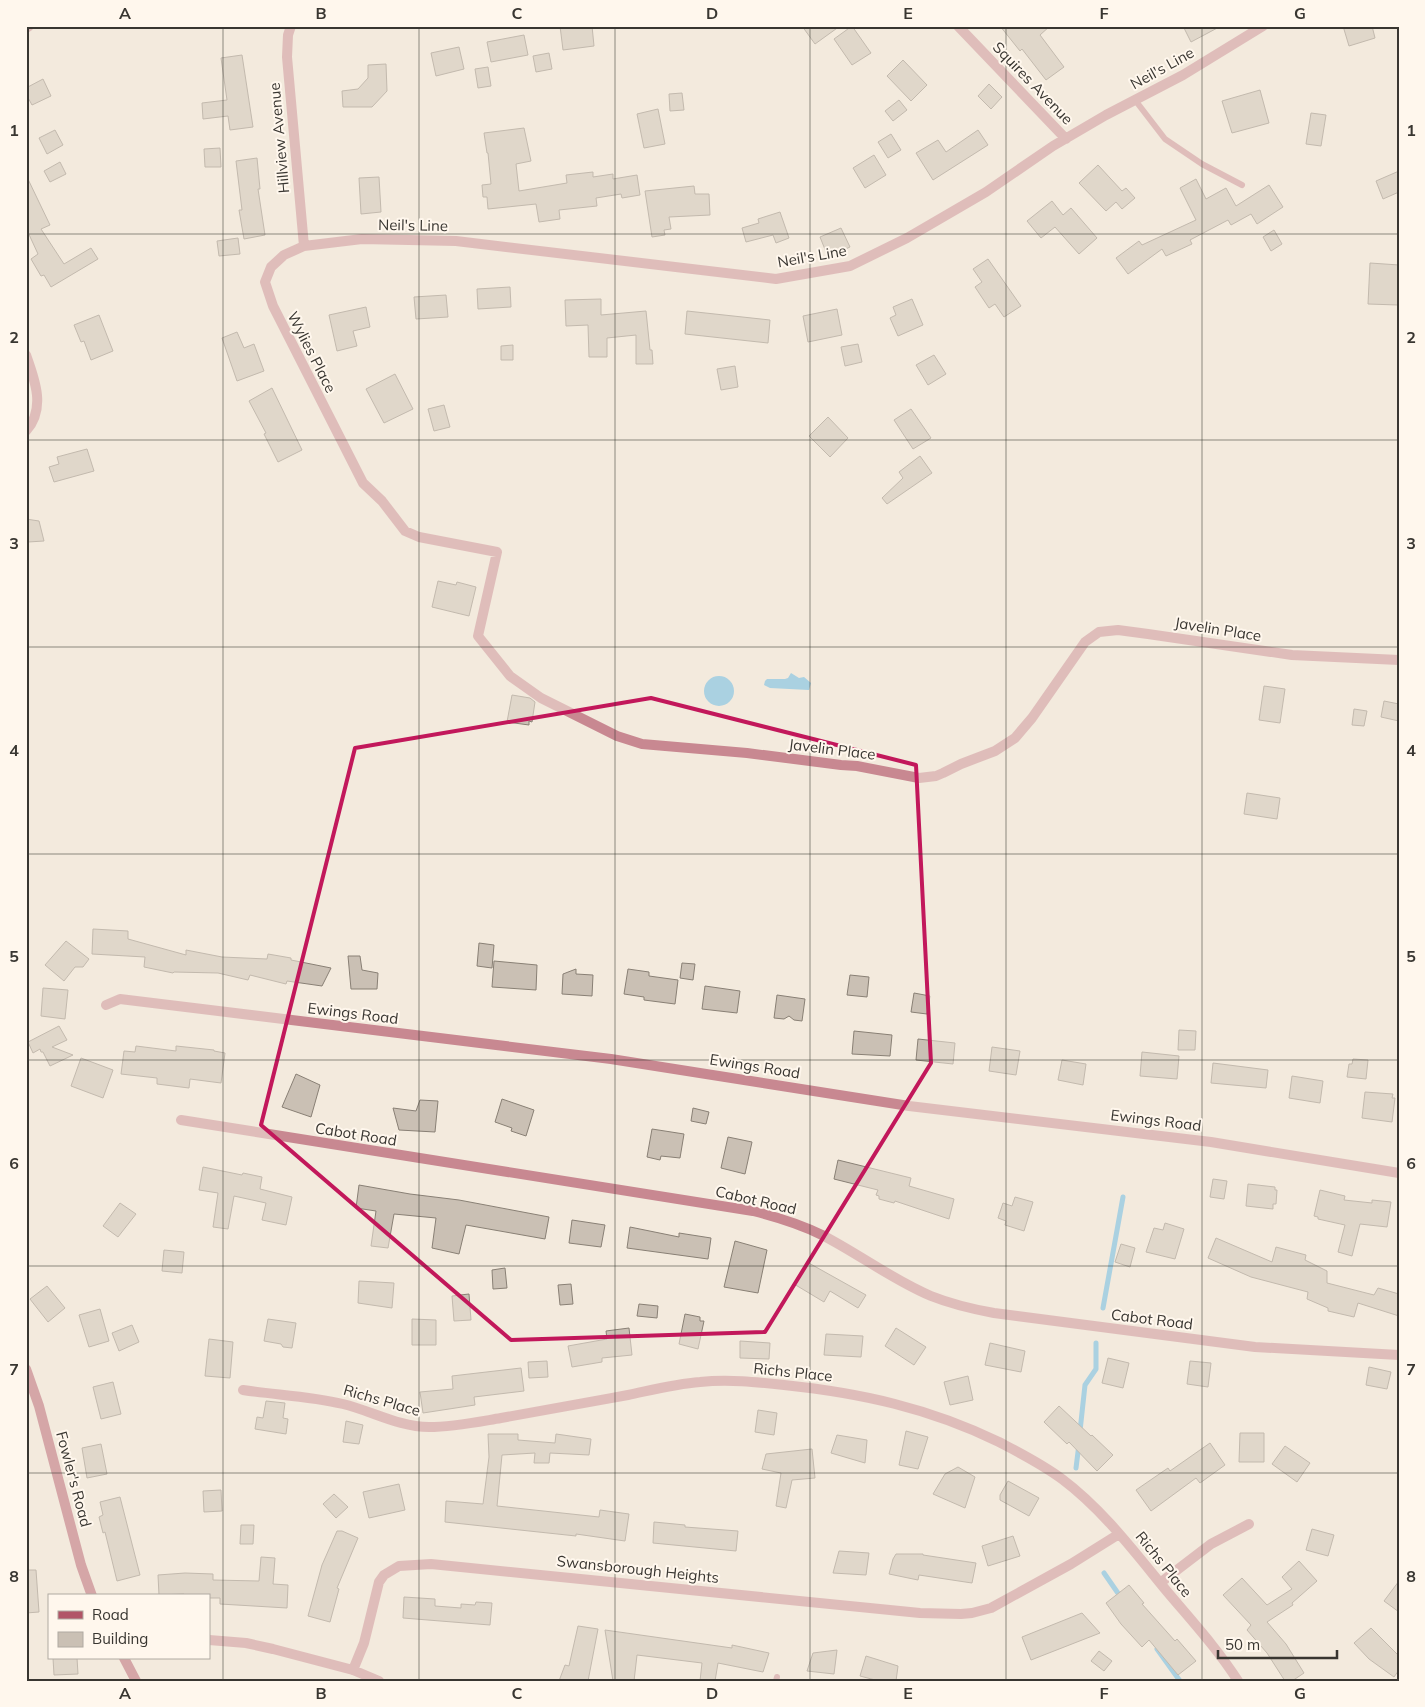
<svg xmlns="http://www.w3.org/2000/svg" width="1425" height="1707" viewBox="0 0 1425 1707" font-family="Mulish,sans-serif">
	<rect width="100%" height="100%" fill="#f3eadd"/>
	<path fill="#52b3e7" d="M791,673L799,678L804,677L811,683L809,690L770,688L764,685L765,681L767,679H785L788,678Z
		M704 691a15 15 0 1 1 30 0a15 15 0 1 1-30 0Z"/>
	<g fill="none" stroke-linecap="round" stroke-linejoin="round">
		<path stroke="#52b3e7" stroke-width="5" d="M1103,1308L1123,1197
			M1080,1431L1085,1385L1096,1369V1343
			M1076,1468L1079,1444
			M1104,1573L1122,1599
			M1157,1649L1180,1681"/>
	</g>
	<path fill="#cac0b4" stroke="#898075" d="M560,26H592L594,46L563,50Z
		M802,26H840L815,44Z
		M852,26L871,53L852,65L834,39Z
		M1000,26H1050L1040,35L1064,67L1046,80L1022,49L1020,51Z
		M1183,26H1221L1191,42Z
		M1343,26H1372L1375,38L1349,46Z
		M524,35L528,55L491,62L487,42Z
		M459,47L464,69L436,76L431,53Z
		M549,53L552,69L536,72L533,56Z
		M242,55L253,127L230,130L228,116L203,119L202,103L227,100L221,58Z
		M903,60L927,85L911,101L887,76Z
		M386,64L387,91L372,107H343L342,91L358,89L368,78V65Z
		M488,67L491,86L478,88L475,69Z
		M43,79L51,96L32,105L26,94V88Z
		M989,84L1002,97L991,109L978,96Z
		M1260,90L1269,123L1232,133L1222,101Z
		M682,93L684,110L670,111L669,94Z
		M899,100L907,110L893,121L885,111Z
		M658,109L665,144L644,148L637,114Z
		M1311,113L1326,115L1321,146L1306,144Z
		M524,128L531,161L516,164L519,191L567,183L566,175L593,172V177L613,174V179L637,175L640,195L622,198L621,194L596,198L597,206L559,210L560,219L539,222L536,204L488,209L487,197H483L482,185L491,184L488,153H487L484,133Z
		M55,130L63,145L47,154L39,138Z
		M978,130L988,145L933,180L916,153L938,140L946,152Z
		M891,134L901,150L888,158L878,142Z
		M220,148L221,167H205L204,149Z
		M874,155L886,175L865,188L853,168Z
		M257,158L260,189H258L265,235L244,239L239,210H242L236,161Z
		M60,162L66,174L50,182L44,171Z
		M1098,165L1122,191L1126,188L1135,198L1122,209L1116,202L1106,211L1079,183Z
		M1399,171V192L1383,199L1376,181Z
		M26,175L50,225L41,229L64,264L91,248L98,259L51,287L44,275L41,276L31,259L38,254L26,228Z
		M379,177L381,212L361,214L359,178Z
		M1196,179L1206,199L1226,188L1236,206L1269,185L1283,207L1257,224L1251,214L1231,225L1228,220L1190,240L1192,244L1166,256L1162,249L1128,274L1116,258L1139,241L1142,245L1196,220L1180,188Z
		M694,186L695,194H709L710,215L669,217L671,229L664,230L665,235L652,237L645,191Z
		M1052,201L1063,215L1071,208L1097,238L1079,254L1055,227L1041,238L1027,221Z
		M780,212L789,238L776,243L773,235L746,242L742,228L759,223L758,219Z
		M841,228L850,247L828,257L820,237Z
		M1274,230L1282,244L1271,251L1263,237Z
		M238,238L240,254L219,256L217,241Z
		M988,259L1021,306L1004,317L995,304L989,308L975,287L982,282L973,269Z
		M1370,263L1399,265L1398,305L1368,304Z
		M510,287L511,307L478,309L477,289Z
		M446,295L448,317L416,319L414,297Z
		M601,299V315L646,311L650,350H652L653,364H636V335L607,338V357H589L588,325L566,326L565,300Z
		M912,299L923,325L898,336L890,318L896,315L893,307Z
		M366,307L370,327L353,331L357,346L337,351L329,315Z
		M837,309L842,335L808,342L803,316Z
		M687,311L770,320L768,343L685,334Z
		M99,315L113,351L91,360L84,341L81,342L74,325Z
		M237,332L244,348L254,344L264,371L237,381L222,338Z
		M858,344L862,362L845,366L841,347Z
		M513,345V360H501V346Z
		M934,355L946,374L928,385L916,365Z
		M735,366L738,387L721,390L717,369Z
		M395,374L413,409L384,423L366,389Z
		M272,388L302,450L278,462L264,434L266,433L249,401Z
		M444,405L450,427L434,431L428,409Z
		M911,409L931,438L913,449L894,420Z
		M828,417L848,438L830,457L809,436Z
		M87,449L94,471L54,482L49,467L59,464L57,457Z
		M920,456L932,473L887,504L882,498L903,478L899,472Z
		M26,519L39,521L44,541L28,542Z
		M438,581L456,585L457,582L476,587L469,616L432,607Z
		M1264,686L1285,689L1280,723L1259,720Z
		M512,695L530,698L535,702L532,722L529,721V725L507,722Z
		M1384,701L1399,704V721L1381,717Z
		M1354,709L1367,711L1364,726L1352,725Z
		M1247,793L1280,798L1277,819L1244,814Z
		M93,929L128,931V939L186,955V950L222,957L267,959L268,954L291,958V960L331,968L322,986L287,981L286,984L250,975L248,980L218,973L174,972L173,973L144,967L145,957L92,954Z
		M66,941L89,959L83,967H75L64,981L45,965Z
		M479,943L494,945L492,968L477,966Z
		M348,956H360L362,970L378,973L377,989H351Z
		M494,961L537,965L536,990L492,987Z
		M682,963L695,964L693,980L680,978Z
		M576,969V974L593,975L592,996L562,994L563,974Z
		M628,969L649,972V976L678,980L675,1004L644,1000V997L624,994Z
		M850,975L869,977L867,997L847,995Z
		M705,986L740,991L737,1013L702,1009Z
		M43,988L68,990L65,1019L41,1016Z
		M914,993L930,996L927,1014L911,1012Z
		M777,995L805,999L802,1021L794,1020L789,1016L784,1019L774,1018Z
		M59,1026L67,1040L52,1047L73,1055L50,1066L43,1052H41L40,1049L33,1053L28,1042Z
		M1179,1030L1196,1031L1195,1050H1178Z
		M854,1031L892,1035L890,1056L852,1054Z
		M918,1039L955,1043L953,1064L916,1060Z
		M136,1046L176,1051V1046L214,1050V1051L225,1053L221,1083L190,1079L189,1088L157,1084V1078L121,1074L124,1051L135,1052Z
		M992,1047L1020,1051L1016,1075L989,1071Z
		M1142,1052L1179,1056L1177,1079L1140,1076Z
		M81,1058L113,1070L103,1098L71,1086Z
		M1353,1059L1368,1060L1366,1079L1347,1077L1349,1064H1352Z
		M1062,1060L1086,1064L1083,1085L1058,1080Z
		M1213,1063L1268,1070L1266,1088L1211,1083Z
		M296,1074L320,1085L311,1117L282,1107Z
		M1292,1076L1323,1081L1320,1103L1289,1098Z
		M1365,1092L1393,1094L1392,1098H1395L1392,1122L1362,1118Z
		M502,1099L534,1110L526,1136L511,1131L512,1128L495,1122Z
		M420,1100L438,1101L435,1132L399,1130L393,1108L416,1111Z
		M693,1108L709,1112L706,1124L691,1121Z
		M652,1129L684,1134L680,1158L661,1156L660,1160L647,1157Z
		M728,1137L752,1142L745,1174L721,1168Z
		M838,1160L911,1178L909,1186L954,1199L949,1219L895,1201L894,1203L879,1199V1196L876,1195L878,1190L834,1179Z
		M203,1167L242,1175L243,1173L262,1177L260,1189L292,1197L286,1225L262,1220L266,1203L234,1196L228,1229L213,1227L218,1193L199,1190Z
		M1213,1179L1227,1181L1224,1199L1210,1197Z
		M1248,1184L1275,1187V1190H1277L1276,1204H1273V1209L1246,1206Z
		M359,1185L410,1194L459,1200L549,1217L545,1239L466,1225L459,1254L432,1248L436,1218L394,1214L388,1248L371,1246L376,1211L356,1208Z
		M1320,1190L1345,1196L1344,1200L1372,1203V1200L1391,1202L1387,1227L1360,1224L1352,1256L1338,1252L1345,1225L1318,1219V1217L1314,1216Z
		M1015,1197L1033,1202L1024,1231L1005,1225L1006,1221L998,1218L1003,1203L1012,1206Z
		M120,1203L136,1214L118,1237L103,1226Z
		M572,1220L605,1225L601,1247L569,1243Z
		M1165,1223L1184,1229L1175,1259L1146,1252L1154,1228L1163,1230Z
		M630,1227L679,1237V1233L711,1238L708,1259L627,1248Z
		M1216,1238L1272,1262L1276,1247L1306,1255L1305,1260L1327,1271V1283L1374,1295L1378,1288L1399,1294V1316L1358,1303L1354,1317L1328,1311V1308L1307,1299L1308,1292L1251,1277L1208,1258Z
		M735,1241L767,1250L758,1293L724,1287Z
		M1121,1244L1135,1248L1130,1267L1115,1262Z
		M164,1250L184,1252L182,1273L162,1271Z
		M807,1262L866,1295L858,1308L830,1291L824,1302L794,1284Z
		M505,1268L507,1288L493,1289L492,1270Z
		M359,1281L394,1283L392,1308L358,1303Z
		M571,1284L573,1304L560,1305L558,1285Z
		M47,1286L65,1308L48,1322L30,1299Z
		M469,1294L471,1320L454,1321L452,1296Z
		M639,1304L658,1306L657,1318L637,1316Z
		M100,1309L109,1341L89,1347L79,1315Z
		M685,1314L700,1317V1321H704L698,1349L679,1344Z
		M268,1319L296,1323L292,1348L283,1347L281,1344L264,1341Z
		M412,1319L436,1320V1345H412Z
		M132,1325L139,1342L119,1351L112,1333Z
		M629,1328L632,1355L602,1358V1362L572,1367L568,1346L607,1339L606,1331Z
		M896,1328L926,1347L914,1365L885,1346Z
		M826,1334L863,1336L861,1357L824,1355Z
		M209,1339L233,1342L230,1378L205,1376Z
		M740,1341L770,1343L769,1359L740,1358Z
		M990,1343L1025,1351L1021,1372L985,1365Z
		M1108,1358L1129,1363L1123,1388L1102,1383Z
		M547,1361L548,1377L529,1378L528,1362Z
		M1190,1361L1211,1363L1208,1387L1187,1384Z
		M1369,1367L1391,1372L1387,1389L1366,1385Z
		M521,1368L524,1391L474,1397L475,1405L423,1413L420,1392L453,1389L452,1376Z
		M968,1376L973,1400L950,1405L944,1382Z
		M113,1382L121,1414L101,1419L93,1387Z
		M266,1401L285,1403L283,1418L288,1419L286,1434L255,1429L257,1417L263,1418Z
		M1059,1406L1091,1436L1092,1435L1113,1455L1097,1471L1069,1442L1067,1444L1044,1422Z
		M758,1410L777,1413L774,1435L755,1432Z
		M346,1421L363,1425L359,1444L343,1442Z
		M906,1431L928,1437L918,1469L899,1465Z
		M1240,1433H1264V1462H1239Z
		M488,1434H518V1440L555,1443L556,1434L591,1439L589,1455L550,1453L549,1463H534L535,1453L502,1455L497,1506L599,1517L600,1510L629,1514L625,1541L576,1534V1536L445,1522L446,1501L483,1504L489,1457Z
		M837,1435L867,1440L865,1463L831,1453Z
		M1210,1443L1225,1465L1200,1483L1196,1478L1151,1511L1136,1490L1168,1468L1170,1471Z
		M101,1444L107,1474L87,1478L82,1448Z
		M1285,1446L1310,1463L1297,1482L1272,1464Z
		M812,1449L815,1478L792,1480L786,1508L776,1506L781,1473L762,1469L766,1454Z
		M958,1467L975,1477L965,1508L933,1494L945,1474Z
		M1008,1481L1039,1498L1029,1516L1000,1500V1495Z
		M399,1484L405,1510L369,1518L363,1492Z
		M221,1490L222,1511L204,1512L203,1491Z
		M334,1494L348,1507L336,1518L323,1504Z
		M120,1497L140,1575L117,1581L105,1532L103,1533L99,1517L103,1515L100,1502Z
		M654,1522L685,1525V1527L738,1531L736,1551L653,1543Z
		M241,1525H254L253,1544H240Z
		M1312,1529L1334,1535L1328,1556L1306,1550Z
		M337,1531H342L358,1538L337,1588L339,1589L330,1622L308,1616L322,1565Z
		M1013,1536L1020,1556L988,1566L982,1546Z
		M839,1551L869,1553L866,1575L833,1573Z
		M896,1554H923V1555L976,1563L972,1583L919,1575L918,1580L889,1574L893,1559Z
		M261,1557L275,1558L273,1584L288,1585L287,1608L220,1604V1598H209V1596H184V1594L159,1595L158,1575L185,1573L213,1574V1580L259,1581Z
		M1299,1561L1317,1581L1292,1603L1293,1605L1267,1622L1286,1644L1304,1673L1292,1681H1285L1267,1653L1247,1630L1251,1625L1223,1595L1242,1578L1267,1605L1292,1589L1282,1577Z
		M26,1570H36L39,1612L26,1613Z
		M1399,1581V1612L1384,1601Z
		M1129,1585L1144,1603L1142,1604L1175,1641L1177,1639L1196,1661L1178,1675L1149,1640L1142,1647L1121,1624L1106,1603Z
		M404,1597L435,1599V1606L461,1608V1604L475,1605L476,1602L492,1603L490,1625L403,1618Z
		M1082,1613L1100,1633L1031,1660L1022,1637Z
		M578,1626L598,1629L588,1681H559L565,1665L569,1666Z
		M1371,1628L1399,1656V1670L1394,1677L1369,1659L1354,1643Z
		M605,1630L732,1648V1645L769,1653L763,1672L718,1663L715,1681H700L702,1663L637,1655L634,1681H613Z
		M837,1650L834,1674L807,1671L813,1653Z
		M1099,1651L1112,1661L1104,1671L1091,1661Z
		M866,1656L898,1666L896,1681H879L860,1676Z
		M53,1658H77L78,1674L54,1675Z"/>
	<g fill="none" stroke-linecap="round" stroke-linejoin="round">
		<path stroke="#c88891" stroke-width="6" d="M1135,100L1165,139L1202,164L1242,185
			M776,1681L777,1677"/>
		<path stroke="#c88891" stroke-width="10" d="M291,26L288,35L287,57L304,246
			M958,26L1066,139
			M1263,26L1183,75L1106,115L1053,146L986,192L907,238L850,266L776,279L456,241L362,239L304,246L284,255L271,267L265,282L273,306L363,483L382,501L405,531L419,537L497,552L478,636L510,676L541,698L617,736L642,744L747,753L841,765L857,766L919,778L936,776L943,773L961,764L995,751L1015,738L1032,718L1085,642L1099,632L1118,630L1148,634L1292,655L1399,660
			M26,28L29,26
			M26,355C35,380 46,409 26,431
			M106,1005L120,999L611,1059L909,1106L1211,1142L1399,1173
			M181,1120L753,1211C777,1217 800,1224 822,1235C859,1254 893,1280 931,1296C951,1304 972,1309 994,1313L1255,1347L1399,1355
			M243,1390C276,1395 310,1396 343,1404C372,1411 399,1427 429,1427C453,1427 477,1422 501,1418C544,1410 586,1403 628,1395C652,1390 675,1384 700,1382C728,1379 756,1382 784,1385C861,1393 929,1408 999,1442C1020,1453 1042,1464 1062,1479C1102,1509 1133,1550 1165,1589C1190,1619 1217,1648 1238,1681
			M1160,1583L1211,1544L1249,1524
			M209,1640L246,1643L273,1649L353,1670L379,1681
			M353,1670L364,1643L379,1582L384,1575L399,1566L431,1564L920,1613L961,1614L972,1613L991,1608L1071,1564L1119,1534"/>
		<path stroke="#b15567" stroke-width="10" d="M26,1369L39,1406L81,1565L92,1596
			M124,1658L136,1681"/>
	</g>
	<path d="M0 0H1425V1707H0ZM651,698L916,765L931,1063L765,1332L511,1340L261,1125L355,748Z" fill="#f3eadd" fill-opacity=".55" fill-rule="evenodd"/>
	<path fill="none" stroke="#c2185b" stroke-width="4" stroke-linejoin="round" d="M651,698L916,765L931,1063L765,1332L511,1340L261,1125L355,748Z"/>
	<path fill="none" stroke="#393631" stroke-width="1" stroke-opacity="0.55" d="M223,26V1681M419,26V1681M615,26V1681M810,26V1681M1006,26V1681M1202,26V1681M26,234H1399M26,440H1399M26,647H1399M26,854H1399M26,1060H1399M26,1266H1399M26,1473H1399"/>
	<g text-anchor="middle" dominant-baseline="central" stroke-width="4" stroke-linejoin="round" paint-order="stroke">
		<g font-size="15" fill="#393631" stroke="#fff7ed">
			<text transform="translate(1162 68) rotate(-29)">Neil's Line</text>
			<text transform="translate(1033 83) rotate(46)">Squires Avenue</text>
			<text transform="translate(279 138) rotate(-95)">Hillview Avenue</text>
			<text transform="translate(413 225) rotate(1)">Neil's Line</text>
			<text transform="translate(812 256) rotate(-10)">Neil's Line</text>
			<text transform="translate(312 352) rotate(63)">Wylies Place</text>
			<text transform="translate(1218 629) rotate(9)">Javelin Place</text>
			<text transform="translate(832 749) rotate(7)">Javelin Place</text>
			<text transform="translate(353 1013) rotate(7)">Ewings Road</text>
			<text transform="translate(755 1066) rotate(9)">Ewings Road</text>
			<text transform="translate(1156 1120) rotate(7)">Ewings Road</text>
			<text transform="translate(356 1134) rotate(9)">Cabot Road</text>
			<text transform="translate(756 1200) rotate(13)">Cabot Road</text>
			<text transform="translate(1152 1319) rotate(7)">Cabot Road</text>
			<text transform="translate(793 1372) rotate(6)">Richs Place</text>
			<text transform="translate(382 1400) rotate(16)">Richs Place</text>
			<text transform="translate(74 1479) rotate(75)">Fowler's Road</text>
			<text transform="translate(1164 1564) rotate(51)">Richs Place</text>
			<text transform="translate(638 1569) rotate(6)">Swansborough Heights</text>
		</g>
	</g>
	<rect width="1425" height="1707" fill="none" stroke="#fff7ed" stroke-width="55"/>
	<rect x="48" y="1594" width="162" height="65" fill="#fff7ed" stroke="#b0aaa2"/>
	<rect x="58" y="1611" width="25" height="8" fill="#b15567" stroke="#b0aaa2"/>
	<text x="92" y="1620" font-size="15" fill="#393631">Road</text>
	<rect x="58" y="1632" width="25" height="15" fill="#cac0b4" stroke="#b0aaa2"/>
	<text x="92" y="1644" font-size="15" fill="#393631">Building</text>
	<path d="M1218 1650v8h119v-8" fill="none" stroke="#393631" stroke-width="2.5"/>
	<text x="1225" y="1650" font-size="15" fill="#393631" stroke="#fff7ed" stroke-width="4" paint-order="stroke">50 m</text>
	<rect x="28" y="28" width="1370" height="1652" fill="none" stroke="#393631" stroke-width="2"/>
	<g font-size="16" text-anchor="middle" font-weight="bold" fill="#393631">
		<text x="125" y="19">A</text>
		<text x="321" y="19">B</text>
		<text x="517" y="19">C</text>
		<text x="712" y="19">D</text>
		<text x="908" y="19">E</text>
		<text x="1104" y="19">F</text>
		<text x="1300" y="19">G</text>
		<text x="14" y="136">1</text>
		<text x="1411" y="136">1</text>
		<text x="14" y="343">2</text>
		<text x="1411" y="343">2</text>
		<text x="14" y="549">3</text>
		<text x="1411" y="549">3</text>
		<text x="14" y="756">4</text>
		<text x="1411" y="756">4</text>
		<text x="14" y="962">5</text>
		<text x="1411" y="962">5</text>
		<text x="14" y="1169">6</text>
		<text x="1411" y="1169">6</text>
		<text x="14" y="1375">7</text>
		<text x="1411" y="1375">7</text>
		<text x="14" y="1582">8</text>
		<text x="1411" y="1582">8</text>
		<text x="125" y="1699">A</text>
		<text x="321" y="1699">B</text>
		<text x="517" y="1699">C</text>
		<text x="712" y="1699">D</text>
		<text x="908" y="1699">E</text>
		<text x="1104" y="1699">F</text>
		<text x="1300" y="1699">G</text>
	</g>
</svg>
